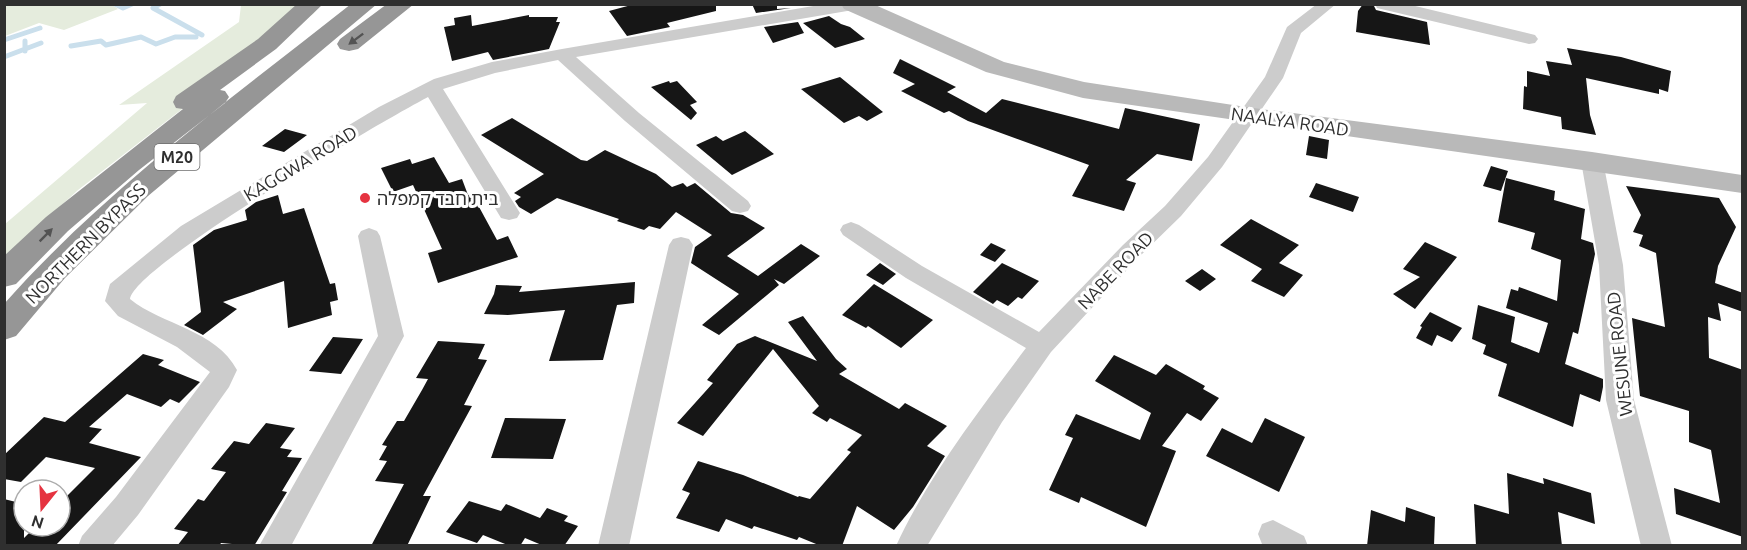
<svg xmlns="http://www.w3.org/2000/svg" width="1747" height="550" viewBox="0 0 1747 550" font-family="Ubuntu,'Noto Sans Hebrew',sans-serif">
	<rect width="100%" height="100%" fill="#fff"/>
	<path fill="#e5ecdd" d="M111,4L118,9L64,30L39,23L5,36V5Z
		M241,5H321L313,14L195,99L78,190L5,257V224L147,103L119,105L239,22Z"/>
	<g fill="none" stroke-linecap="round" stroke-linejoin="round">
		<path stroke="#cadfec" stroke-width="5" d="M115,4L123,8L132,4
			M160,4L153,8L202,35
			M4,40L40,28
			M25,41V51
			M71,46L101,41L106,45L141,37L156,44L175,37H196
			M4,57L41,43"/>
	</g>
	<path fill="#161616" d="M635,4H716V11L667,23L670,27L627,36L609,11Z
		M752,4H777V9L791,8L756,13Z
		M1363,4L1374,6L1376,10L1427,22L1430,45L1356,32L1358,11Z
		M471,15L472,26L529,15V17H558L556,22H560L549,49L493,60L488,52L452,61L444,27L455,25L454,18Z
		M829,16L841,24L850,27L865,39L835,48L803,23Z
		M798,22L804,33L773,43L764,27Z
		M1567,48L1621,57L1671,71L1668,92L1659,89V94L1586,78L1590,115L1596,135L1562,129L1561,117L1523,109L1524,86L1527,87V71L1550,76L1546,61L1572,65Z
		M900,59L956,87L947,92L986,113L1002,99L1119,129L1125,108L1200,124L1192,161L1157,154L1126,180L1136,183L1124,211L1072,196L1089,165L968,121L949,111L944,113L901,91L915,84L893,73Z
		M840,77L883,112L867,121L859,116L844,123L801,89Z
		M669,81L670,83L677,81L697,102L690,105L697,113L691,120L651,87Z
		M512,118L581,160L587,161L605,150L656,174L672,187L683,183L687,187L695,183L731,213L743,215L765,228L727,256L758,276L801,244L820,256L784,284L774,279L779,285L719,335L702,325L739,294L691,263L695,247L712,235L676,212L660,229L649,226L644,230L617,221L619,219L557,198L531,214L519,207L515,201L521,197L514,193L544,174L481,135Z
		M285,129L307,135L284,152L262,146Z
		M745,131L774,154L732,175L696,145L716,136L723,141Z
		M1309,136L1329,140L1327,159L1306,155Z
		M434,157L449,183L462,179L468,195L472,194L497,240L508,236L518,257L438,283L428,253L442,249L413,185L393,192L381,168L410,159L412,164Z
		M1491,166L1508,171L1501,191L1483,186Z
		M1506,178L1555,191L1554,200L1585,209L1581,239L1593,243L1595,254L1578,334L1573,332L1565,364L1603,379V387L1600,402L1580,394L1573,427L1498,396L1507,364L1483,354L1486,345L1472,339L1478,305L1515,317L1511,342L1539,353L1548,323L1506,308L1511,289L1518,291L1519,287L1557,301L1561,260L1531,249L1535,233L1498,222Z
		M1316,183L1359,197L1353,212L1309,197Z
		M1626,186L1719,198L1736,227L1718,266L1715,283L1743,293V312L1718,303L1721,321L1708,317L1709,358L1743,370V537L1676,514L1674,488L1720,503L1711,450L1689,442V411L1640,396L1632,318L1665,327L1656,253L1639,246L1643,235L1633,232L1641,215Z
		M278,195L283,214L304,208L330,284L335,283L338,300L330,302L332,315L288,328L284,281L223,302L237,309L203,335L184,325L201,312L193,245L214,230L247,220L245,210L256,202Z
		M1251,219L1299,245L1279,263L1303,275L1284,297L1251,281L1262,269L1220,245Z
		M1425,242L1457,257L1415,309L1393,294L1420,277L1403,269Z
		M991,243L1006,250L995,262L980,255Z
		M880,263L896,274L883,285L866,275Z
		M1002,263L1039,281L1022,299L1018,297L1008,306L997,300L993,304L973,292Z
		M1202,269L1216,279L1200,291L1185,281Z
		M635,282L634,303L617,305L603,360L549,361L565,310L508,315L484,314L494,294L496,285L522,286L519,292Z
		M874,284L933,320L901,348L868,326L866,328L842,315Z
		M1430,312L1462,328L1452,342L1437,335L1432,346L1416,338L1422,327L1420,326Z
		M803,316L836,359L847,369L839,374L899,409L905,403L947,426L927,446L945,456L913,507L894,530L857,506L842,546H821L799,537L797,540L754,526L752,529L726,519L719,532L676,518L690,493L682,490L698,461L743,475L798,497L799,496L810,499L851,452L847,450L862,435L830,418L827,422L812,413L819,406L773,349L703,436L677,423L713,383L707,380L737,344L755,336L817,361L788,322Z
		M333,337L363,339L341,374L309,371Z
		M438,341L485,344L478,359L487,360L464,405L472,406L423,496H431L407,546H371L404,484L375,481L387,461L379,460L387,446L382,445L397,421H404L422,390L428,379L416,378Z
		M143,354L164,360L158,365L200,382L179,403L170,399L161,407L127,394L89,427L102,429L89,443L141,457L55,546H4V499L24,504V538L36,526H60V503L95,468L46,457L21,482L4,479V455L44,417L65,422Z
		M1114,355L1156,375L1166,364L1205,386L1203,389L1219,398L1201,421L1187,413L1162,446L1176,451L1146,527L1081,497L1079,503L1049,490L1073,438L1065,435L1076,414L1140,440L1151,413L1095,381Z
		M505,418L566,419L553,459L491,458Z
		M1265,418L1305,437L1279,492L1206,456L1222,428L1252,443Z
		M266,423L295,428L280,448L292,450L287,457L302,458L282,491L287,492L254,546L221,543L219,546H177L188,532L174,529L198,499L204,501L226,472L211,469L234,441L249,444Z
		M1507,473L1544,484L1543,478L1591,493L1595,524L1558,512L1562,546H1476L1474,504L1509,514Z
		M469,501L501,511L506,504L540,518L547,508L568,516L564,521L578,526L564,546H544L525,538L520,546H510L483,535L477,543L446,532Z
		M1406,507L1435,517L1434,546H1367L1371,510L1405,522Z"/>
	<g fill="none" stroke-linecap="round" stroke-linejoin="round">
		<path fill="#ccc" fill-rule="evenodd" d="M825,4L862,5L859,9L853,10L576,57L639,113L748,201L751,206L748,211L740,213L732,211L625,121L558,60L495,73L443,89L520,213L517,218L509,220L501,218L428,97C386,119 135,265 130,299C162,325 216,330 237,370L229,387L138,515L112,546H78L82,536L116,497L210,372L177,347L118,316L105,301L110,284L181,226L379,107L434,79L492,62L562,49Z
			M1317,4H1336L1301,33L1283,78L1222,167L1181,216L1139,257L1051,352L1002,422L927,546H896C927,478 981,408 1026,348L906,278L843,235L840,230L843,225L851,222L859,225L922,266L1039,332L1123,245L1165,206L1208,157L1265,77L1287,27Z
			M1375,4H1407L1535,35L1538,39L1535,43L1529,44L1377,8Z
			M1592,155L1599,156L1603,161L1623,265L1634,400L1672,546H1641L1606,400L1599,265L1581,161L1585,156Z
			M369,228L377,231L380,236L404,336L291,546H259L378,336L358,236L361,231Z
			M681,237L689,239L693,245L629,546H598L669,245L673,239Z
			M1273,520L1304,536L1308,546L1262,544L1258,534L1262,524Z"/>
		<path fill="#b9b9b9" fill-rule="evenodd" d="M841,4H873L1004,62L1084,82L1246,107L1592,152L1742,175V193L1083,98L986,72L844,9Z"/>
		<path fill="#969696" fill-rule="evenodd" d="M297,4H323L276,49L220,90L225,91L229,97L225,103L139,170L68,231L16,284L4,287V256L46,217L183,109L176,108L173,102L176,96L258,39Z
			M351,4H377L148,196L65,278L16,336L4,340V304C106,189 231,99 351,4Z
			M387,4H414L358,49L349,51L340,49L337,44L340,39Z"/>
	</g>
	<defs><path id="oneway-solid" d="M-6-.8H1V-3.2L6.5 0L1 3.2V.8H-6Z" transform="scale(1.5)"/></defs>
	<g fill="#535353">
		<use href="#oneway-solid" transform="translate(356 39) rotate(143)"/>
		<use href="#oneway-solid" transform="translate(46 235) rotate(-45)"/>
	</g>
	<circle fill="#e53340" stroke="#fff" stroke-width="2" cx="365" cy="198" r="6"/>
	<g text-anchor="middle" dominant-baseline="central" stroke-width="6" stroke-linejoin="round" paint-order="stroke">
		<rect fill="#fff" stroke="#6d6d6d" stroke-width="1.5" x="154.5" y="144" width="45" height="26" rx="4.5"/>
		<g font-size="16" font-weight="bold" fill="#2f2f2f">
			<text x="177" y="157">M20</text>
		</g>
		<g font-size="18" fill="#2f2f2f" stroke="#fff">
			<text transform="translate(1290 121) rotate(8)">NAALYA ROAD</text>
			<text transform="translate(300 163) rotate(-31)">KAGGWA ROAD</text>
			<text transform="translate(85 243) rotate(-45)">NORTHERN BYPASS</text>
			<text transform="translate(1115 270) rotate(-46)">NABE ROAD</text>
			<text transform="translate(1619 354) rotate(-96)">WESUNE ROAD</text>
		</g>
		<g font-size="18" fill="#2f2f2f" stroke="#fff" text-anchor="start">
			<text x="377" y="198">בית חבד קמפלה</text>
		</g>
	</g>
	<rect width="1747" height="550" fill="none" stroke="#2f2f2f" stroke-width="12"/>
	<g transform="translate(42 508) rotate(198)"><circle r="28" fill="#ffffff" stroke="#acacac" stroke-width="1.5"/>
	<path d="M0-4.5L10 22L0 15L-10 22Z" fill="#e53340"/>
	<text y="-9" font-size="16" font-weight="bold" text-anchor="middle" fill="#2f2f2f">N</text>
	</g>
</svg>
